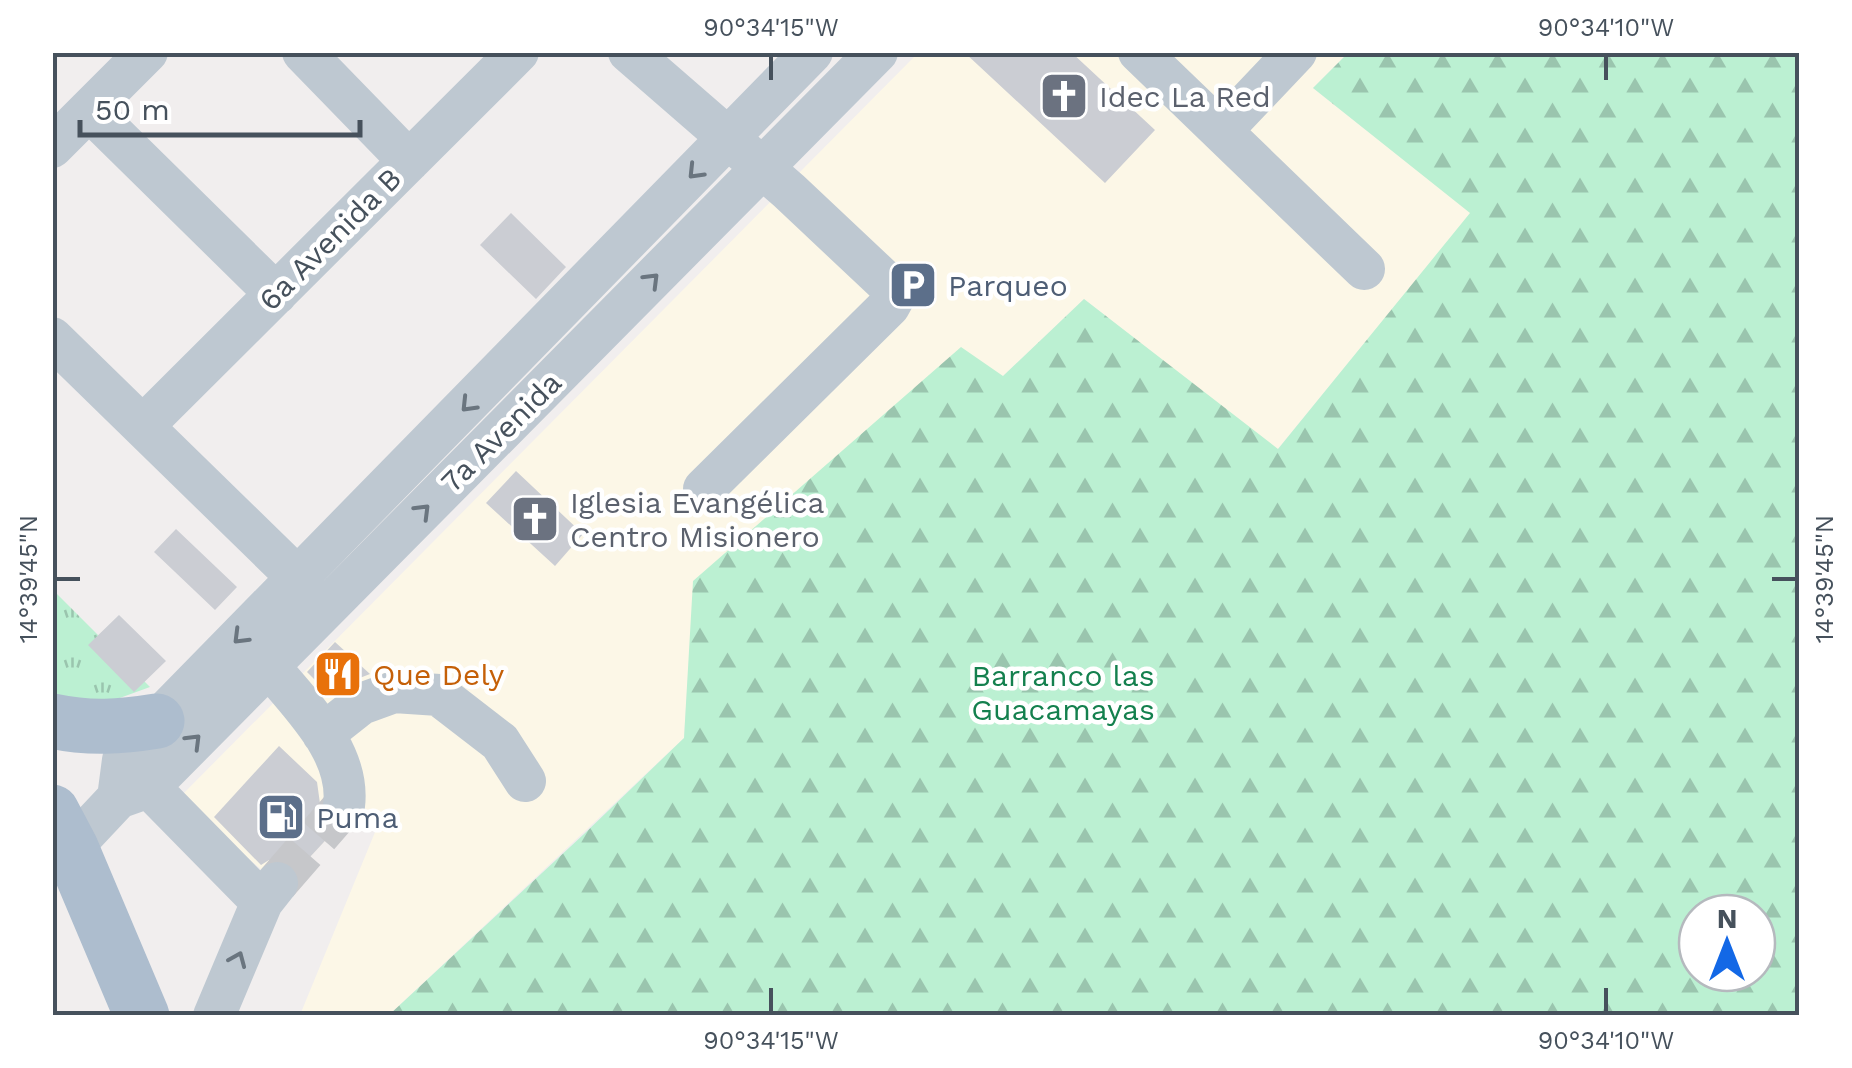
<svg xmlns="http://www.w3.org/2000/svg" width="1852" height="1068" viewBox="0 0 1852 1068" font-family="'Work Sans',sans-serif">
	<defs>
		<pattern id="forest-firs" width="22" height="20" patternUnits="userSpaceOnUse" patternTransform="scale(2.5)"><rect width="22" height="20" fill="#bbf0d2"/><path d="M5 1l3.5 6h-7zM16 11l3.5 6h-7z" fill="#9ac5ae"/></pattern>
		<pattern id="park-tufts" width="24" height="20" patternUnits="userSpaceOnUse" patternTransform="scale(2.5)"><rect width="24" height="20" fill="#bbf0d2"/><path d="M3 7l-1-3M5 7V3M7 7l1-3M15 17l-1-3M17 17v-4M19 17l1-3" fill="none" stroke="#9ac5ae"/></pattern>
	</defs>
	<rect width="100%" height="100%" fill="#f1eeee"/>
	<path fill="#fcf7e7" d="M918,53H1348L1313,88L1471,213L1277,450L1084,299L1003,376L694,581L684,738L389,1015H300L380,820L351,813L282,887L178,799Z"/>
	<path fill="url(#forest-firs)" fill-rule="evenodd" d="M1348,53H1799V1015H389L584,834L684,738L693,581L961,347L1003,376L1084,299L1278,449L1470,213L1313,88ZM1697,913H1757V973H1697Z"/>
	<path fill="url(#park-tufts)" d="M52,589L150,687L95,707L53,695Z"/>
	<path fill="#cbcdd3" d="M964,52H1071L1155,130L1105,183Z
		M511,213L566,267L536,299L480,245Z
		M516,471L583,534L555,566L486,503Z
		M176,529L237,587L215,610L154,552Z
		M119,615L166,661L134,692L88,645Z
		M335,642L370,674L352,681L331,696L307,672Z
		M279,746L317,782L322,818L331,827L336,829L298,870L292,863L282,859L269,860L261,865L214,817Z"/>
	<g fill="none" stroke-linecap="round" stroke-linejoin="round">
		<path stroke="#c6c7ca" stroke-width="42" stroke-dasharray="42 21" stroke-linecap="butt" d="M277,883L344,806"/>
		<path stroke="#bec8d1" stroke-width="42" d="M303,52L409,161
			M629,52L789,191L891,287L894,297L889,306L704,489
			M1139,52L1364,269
			M89,110L276,294
			M1221,131L1296,52
			M52,147L147,52
			M52,338L298,578
			M143,426L518,52
			M269,666C300,705 351,751 344,806
			M323,734L361,704L394,692L439,695L500,742L525,781
			M149,787L262,902
			M118,798L123,760L157,721L812,52
			M52,861L71,848L118,798L149,787L877,52
			M214,1016L262,902L277,883"/>
		<path stroke="#adbdce" stroke-width="55" d="M52,721C90,729 120,727 157,721
			M52,812L71,848L142,1016"/>
	</g>
	<defs><path id="oneway-chevron" d="M-2-3.5L2.5 0L-2 3.5" fill="none" stroke-width="1.6" stroke-linecap="round" stroke-linejoin="round" transform="scale(2.5)"/></defs>
	<g stroke="#6a757f">
		<use href="#oneway-chevron" transform="translate(695 172) rotate(134)"/>
		<use href="#oneway-chevron" transform="translate(652 280) rotate(-45)"/>
		<use href="#oneway-chevron" transform="translate(468 405) rotate(134)"/>
		<use href="#oneway-chevron" transform="translate(423 511) rotate(-45)"/>
		<use href="#oneway-chevron" transform="translate(240 637) rotate(135)"/>
		<use href="#oneway-chevron" transform="translate(194 741) rotate(-45)"/>
		<use href="#oneway-chevron" transform="translate(238 959) rotate(-67)"/>
	</g>
	<path fill="none" stroke="#46515c" stroke-width="4" d="M771,55V80M1606,55V80M55,579H80M1772,579H1797M771,988V1013M1606,988V1013"/>
	<defs>
		<g id="church-square" transform="scale(2.5)"><rect x="-9" y="-9" width="18" height="18" rx="4" fill="#6b7280" stroke="#fff"/><path d="M-1.2-6h2.4v3.5h3.3v2.4h-3.3V6h-2.4V-.1h-3.3v-2.4h3.3Z" fill="#fff"/></g>
		<g id="parking-square" transform="scale(2.5)"><rect x="-9" y="-9" width="18" height="18" rx="4" fill="#5c6f8a" stroke="#fff"/><path d="M-3.5-5.5H1a3.5 3.5 0 0 1 0 7H-1V5.5H-3.5ZM-1-3.4V-.6H.8a1.4 1.4 0 0 0 0-2.8Z" fill="#fff"/></g>
		<g id="restaurant-square" transform="scale(2.5)"><rect x="-9" y="-9" width="18" height="18" rx="4" fill="#e8710a" stroke="#fff"/><path d="M-5-6h1v4h1v-4h1v4h1v-4h1v5L-1.5 .5V6h-2V.5L-5-1ZM5-6V6H3V1.5H1.5Q1.5-4 5-6Z" fill="#fff"/></g>
		<g id="fuel-square" transform="scale(2.5)"><rect x="-9" y="-9" width="18" height="18" rx="4" fill="#5c6f8a" stroke="#fff"/><path d="M-5.5-6h7V0h2V4h1.3V-2.5L3-4.5l.8-.8L6-3V5H2.5V1h-1V6h-7ZM-4.2-4.7v3.2H.2V-4.7Z" fill="#fff"/></g>
	</defs>
	<g fill-rule="evenodd">
		<use href="#church-square" x="1064" y="96"/>
		<use href="#parking-square" x="913" y="285"/>
		<use href="#church-square" x="535" y="519"/>
		<use href="#restaurant-square" x="338" y="674"/>
		<use href="#fuel-square" x="281" y="817"/>
	</g>
	<g text-anchor="middle" dominant-baseline="central" stroke-width="9" stroke-linejoin="round" paint-order="stroke">
		<g font-size="30" fill="#5b616d" stroke="#fff" text-anchor="start">
			<text x="1099" y="96">Idec La Red</text>
			<text x="570" y="502">Iglesia Evangélica<tspan x="570" dy="34">Centro Misionero</tspan></text>
		</g>
		<g font-size="30" fill="#46515c" stroke="#fff">
			<text transform="translate(330 239) rotate(-45)">6a Avenida B</text>
			<text transform="translate(501 432) rotate(-45)">7a Avenida</text>
		</g>
		<g font-size="30" fill="#4e5e75" stroke="#fff" text-anchor="start">
			<text x="948" y="285">Parqueo</text>
			<text x="316" y="817">Puma</text>
		</g>
		<g font-size="30" fill="#c56008" stroke="#fff" text-anchor="start">
			<text x="373" y="674">Que Dely</text>
		</g>
		<g font-size="30" fill="#14804e" stroke="#fff">
			<text x="1063" y="675">Barranco las<tspan x="1063" dy="34">Guacamayas</tspan></text>
		</g>
	</g>
	<rect width="1852" height="1068" fill="none" stroke="#ffffff" stroke-width="110"/>
	<g transform="translate(1727 943)"><circle r="48" fill="#ffffff" stroke="#b5b9be" stroke-width="2.5"/>
	<path d="M0-8L18 38L0 25L-18 38Z" fill="#1368e6"/>
	<text y="-15" font-size="28" font-weight="bold" text-anchor="middle" fill="#46515c">N</text>
	</g>
	<path d="M80 120v15h280v-15" fill="none" stroke="#46515c" stroke-width="5"/>
	<text x="95" y="120" font-size="30" fill="#46515c" stroke="#ffffff" stroke-width="8" paint-order="stroke">50 m</text>
	<rect x="55" y="55" width="1742" height="958" fill="none" stroke="#46515c" stroke-width="4"/>
	<g font-size="25" text-anchor="middle" fill="#46515c">
		<text x="771" y="36">90°34'15"W</text>
		<text x="1606" y="36">90°34'10"W</text>
		<text transform="translate(28 579) rotate(-90)" y="9">14°39'45"N</text>
		<text transform="translate(1824 579) rotate(-90)" y="9">14°39'45"N</text>
		<text x="771" y="1049">90°34'15"W</text>
		<text x="1606" y="1049">90°34'10"W</text>
	</g>
</svg>
